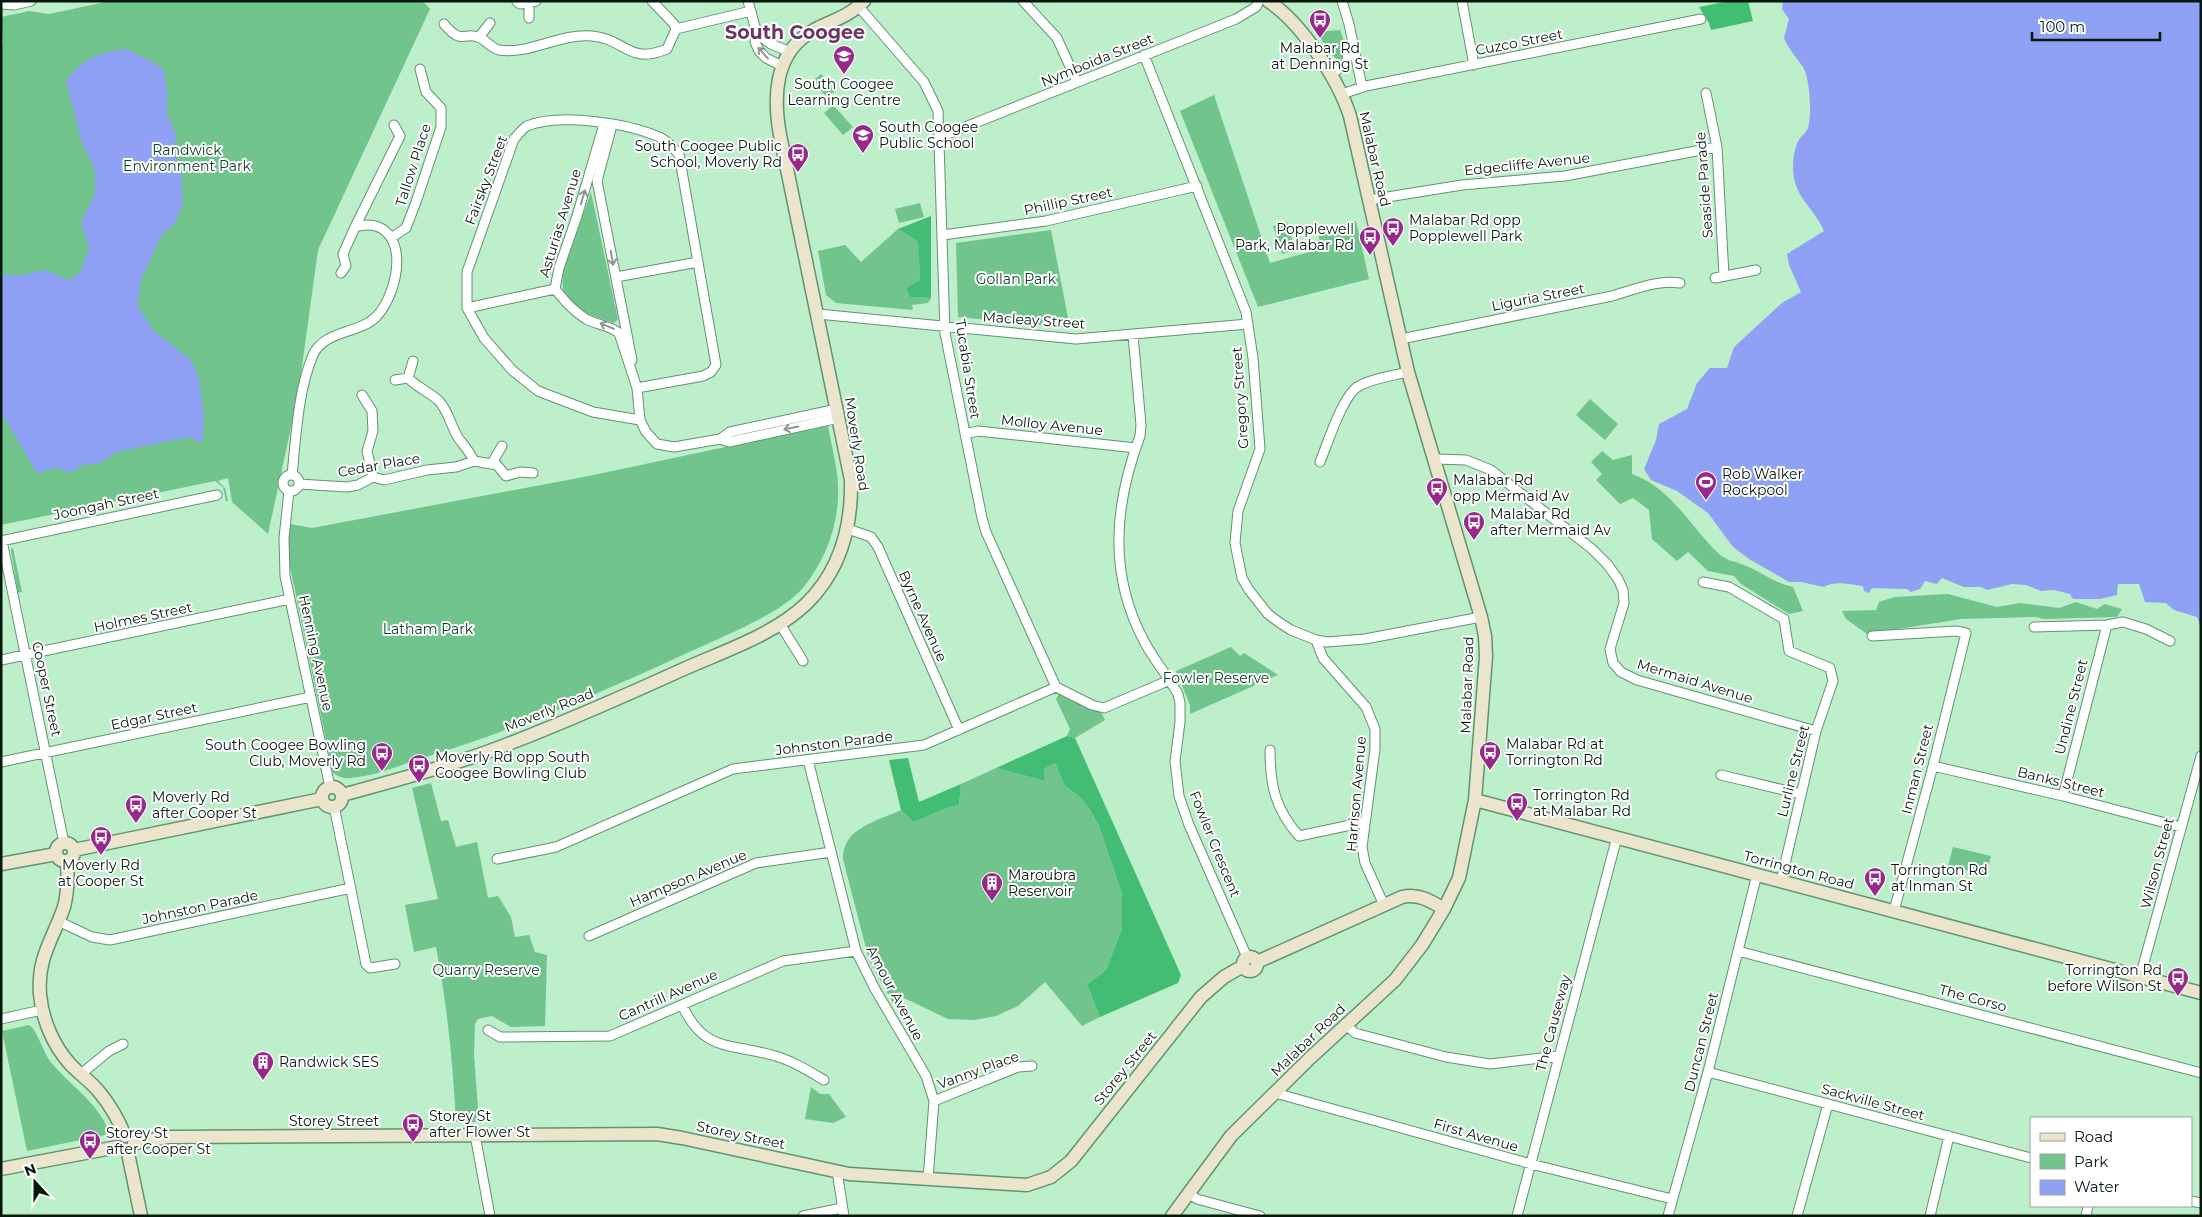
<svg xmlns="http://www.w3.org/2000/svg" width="2202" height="1217" viewBox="0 0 2202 1217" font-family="Montserrat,sans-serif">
	<rect width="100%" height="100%" fill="#bdefcb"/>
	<path fill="#70c48c" d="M110,1H423L430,9L318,250L298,395L268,534L232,502L228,478L218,481L225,488L228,501H226L223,487L215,481L1,525V44H3L1,17L29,11L49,14Z
		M1340,30L1343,38L1342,58L1339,60L1335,58L1316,32Z
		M821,74L835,91L827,97L820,90L814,80Z
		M1214,95L1270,263L1320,249L1319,235L1356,221L1369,279L1258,307L1180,111Z
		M833,105L853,127L843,135L824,113Z
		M591,192L618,319L614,323L584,313L578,309L563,290L562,275Z
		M920,203L924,217L899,223L895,209Z
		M1287,222L1295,250L1282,254L1273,226Z
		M898,229L912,237H918L920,280L906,288L910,297L931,298L928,303L912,305L913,310L836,303L826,295L818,251L845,245L861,262Z
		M1051,230L1070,328L958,317L956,243Z
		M1590,399L1618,424L1605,440L1576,415Z
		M828,425C831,444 837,465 838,484C840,523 826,560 802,589C779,615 719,638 687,653C601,693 514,730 423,758C401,765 375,776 351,778C344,779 339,777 333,773L289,562L288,536L290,524L312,528L589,476Z
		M1602,451L1613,460L1632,455V474C1672,488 1691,528 1719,554C1727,561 1734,561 1744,565C1762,572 1772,582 1793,587L1803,611L1789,614L1741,584L1734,576L1708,571L1688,552L1677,561L1652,539L1649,510L1633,498L1620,504L1596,480L1602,474L1591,462Z
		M13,548L22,592L18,593L11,551V549Z
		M1948,594L1997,607L2020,603L2059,608L2076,602L2097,609L2105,604L2122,609L2117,617L2043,619L2036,617L1961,619L1867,634L1846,619L1842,611L1876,610L1879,602L1895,597Z
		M1231,647L1240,656L1244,653L1278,675L1190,714V705L1176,671Z
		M1061,690L1098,707L1105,720L1075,738L1067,736L1070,729L1056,699Z
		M1055,763L1065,786L1079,796L1089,808L1099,826L1122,894V929L1106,970L1087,984L1100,1017L1082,1026L1045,982L1018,1006L996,1016L975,1020L948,1019L902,997L893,1003L869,960L843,859C842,828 878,821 901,810L913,822C931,816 940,809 959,805L961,784L996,768L1045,781L1044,769Z
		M431,783L441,821L448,820L456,847L477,842L488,898L498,896L511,917L515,937L529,935L535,952L547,955L545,1026L511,1027L492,1016L478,1019L475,1024L474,1055L479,1122H456C453,1063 447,1005 436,947L414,952L405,905L438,899L412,788Z
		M1953,847L1991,856L1986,875L1948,866Z
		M29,1025C37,1030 43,1051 50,1061C70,1086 95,1099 109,1131L105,1135L27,1151L2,1031Z
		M811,1087L820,1094H829L846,1117L833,1123L805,1119Z"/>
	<path fill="#42bd73" d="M1730,1H1748L1753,21L1711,30L1709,23L1699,7Z
		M931,216V298L910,297L906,288L920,280L918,241L898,229Z
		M1067,736L1075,738L1181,975L1178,983L1100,1017L1087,984L1106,970L1122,929V894L1099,826L1089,808L1079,796L1065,786L1055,763L1044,769L1045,781L996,768Z
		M908,758L919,802L961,784L959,805C940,809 931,816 913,822L901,810L889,760Z"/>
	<path fill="#8fa1f4" d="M1783,1H2201V627L2197,617L2174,610L2166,603L2145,602L2139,584H2118L2117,595L2100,599H2073L2070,594L2054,590L2041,591L2026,585L2012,584L1987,590L1981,587H1964L1942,578L1937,584L1925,581L1920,589L1911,592L1907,589L1872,588L1869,593L1864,591L1863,586C1852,585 1834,580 1824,587L1801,582H1789L1749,559L1733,547L1708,513L1677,491L1651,480L1644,469L1656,440L1659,424L1687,409L1697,383L1710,368H1727L1734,347L1782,303L1801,292L1789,265L1787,254L1824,231C1816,211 1798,200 1794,178C1792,167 1793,150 1799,140C1801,136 1806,133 1808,128C1812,116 1810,78 1803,67C1796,57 1789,50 1784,38L1789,19L1782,9Z
		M126,49L151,61L163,69L167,87V115L176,135L175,153L181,173L183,202L176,222L162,235L142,277L137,305L154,331L191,360L199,378L204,415L202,443L188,437L117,452L98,464L82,465L71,473L57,468L37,473L1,412V275H22L46,270L68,280L80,273L89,248L81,222L95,194V170L81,140L66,81C84,58 98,52 126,49Z"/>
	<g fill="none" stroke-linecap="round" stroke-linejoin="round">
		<g stroke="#639271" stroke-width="11">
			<path id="street" d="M652,1L674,24L676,29
				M748,1L757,34L755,42L759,51L766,58L782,66
				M1023,1L1057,38L1077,82
				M1342,1L1349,24L1362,87
				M1462,1L1474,65
				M517,2L520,4L536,1
				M1,4L14,5L31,1
				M529,4V18
				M859,7L924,82L938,111L945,333L982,518L986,532L1056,687
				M444,24C463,47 465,30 480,38C487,41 491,48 499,50C530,55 559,33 592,36C626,39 628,65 667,49L676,29L751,11
				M757,34L771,44L790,52
				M479,37L490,23
				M1144,55L1246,312L1253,358L1260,449L1238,511L1235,543L1242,578L1249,590L1268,614L1280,623L1291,630L1316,640L1327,642L1365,639L1481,617
				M1332,74L1346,63L1350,46
				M1706,93L1717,147L1724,276
				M1342,94L1366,86L1701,19
				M604,124L577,216L559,268L555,289C564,300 573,311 586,319C597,325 609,325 619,333L637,388L640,420L646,432L657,444L674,447L720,439L730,432L837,409
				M612,125L597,181L632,360
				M940,137L1236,19L1256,7L1259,1
				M1369,200L1462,185L1565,176L1717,147
				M355,227L400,136L394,125
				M943,235L1046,221L1197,186
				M391,238L406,228L416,202L441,127V108L426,92L420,69
				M616,277L698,262
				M1715,278L1756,270
				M467,308L555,289
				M818,314L1076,339L1248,324
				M1133,335L1141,425L1140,436C1114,506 1108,575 1145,643C1154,660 1168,676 1178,694L1180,703V722L1175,761L1179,796L1189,825L1247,957
				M1401,339L1612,296C1633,290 1658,279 1680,283
				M413,361L408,378C418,388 431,393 439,401C449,412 451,427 459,439C465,447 470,452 474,461
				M395,380L408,378
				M637,388L703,376L711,372L716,365L679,154C673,148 667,140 659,137C627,123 560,113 527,126C522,129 518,135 514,139L467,272V308L484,338L512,370L538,391L593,412L640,420
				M362,395L372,411L373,431L367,451L373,477
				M965,434L978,431L1136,448
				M720,439L729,442L839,418
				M1435,459L1466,460L1491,470L1592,549L1607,564L1618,579L1623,590L1624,603L1610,649L1613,663L1621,672L1637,680L1816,731
				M1320,462C1327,445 1343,394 1359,386C1373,378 1392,376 1408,372
				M492,463L502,446
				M292,475C296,437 298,390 313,355C324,330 359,334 376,317C394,299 408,249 384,230C376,224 365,224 355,227L343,254L346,266L341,273
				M283 483a8 8 0 1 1 16 0a8 8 0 1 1-16 0Z
				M299,484L347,487L358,485L373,477L384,480L427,470L456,467L474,461L497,465L506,476L520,472L533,473
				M289,491L284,538L285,576L330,787
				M848,529L871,537L878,547L959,730
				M1,541L217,495
				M2,541L64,843
				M1703,582L1729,587L1784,619L1789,651L1830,668L1833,681L1816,731L1781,881
				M780,624L803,661
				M2034,627L2107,625L2123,622L2146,629L2170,641
				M1872,636L1956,631L1966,633L1933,766L1894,911
				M1316,640L1323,658L1366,707L1375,729V749L1362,847L1365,863L1384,905
				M1,660L290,599
				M1056,687L1092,705L1104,708L1170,680
				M1270,750C1270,785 1275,809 1299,836L1365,822
				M808,760L856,951L875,989L926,1076L934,1101L928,1179
				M1,762L311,697
				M1933,766L2063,796L2181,827
				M1721,775L1801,794
				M2063,796L2107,625
				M334,806L366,964L370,968L395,964
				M497,859L556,847L733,769L924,745L1056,687
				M58,921L92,937L110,940L351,888
				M589,936L756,863L831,852
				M1738,951L2201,1073
				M2140,977L2201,756
				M682,1005C704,1052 728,1043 772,1055C791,1060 807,1070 824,1080
				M1,1019L42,1010
				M1345,1024L1355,1033L1446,1057L1490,1064L1558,1056
				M488,1030L500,1037L610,1036L783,961L856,951
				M1708,1072L2031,1158
				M81,1074L109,1051L123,1044
				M1275,1093L1531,1164L1672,1199
				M934,1101L1018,1067L1032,1066
				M475,1135L490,1216
				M837,1171L844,1216
				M1189,1194L1197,1199L1260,1216
				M2191,1201L2201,1203
				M803,1216L842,1208
				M1517,1216L1617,837
				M1668,1216L1708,1072L1757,874
				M1797,1216L1828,1104
				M1930,1216L1949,1136
				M2086,1216L2088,1206"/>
		</g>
		<g stroke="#639271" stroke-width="15">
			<path id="secondary" d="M322 797a10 10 0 1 1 20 0a10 10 0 1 1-20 0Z
				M342,795C390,782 439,769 487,752C555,727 620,698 686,668C727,650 773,635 806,604C840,571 852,526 851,480L780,135C773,96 774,52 814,30C831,21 850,16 864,1
				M1475,800L2201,993
				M56 852a9 9 0 1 1 18 0a9 9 0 1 1-18 0Z
				M74,850L322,799
				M67,861C68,876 68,892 64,907C53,939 37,958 40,994C42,1019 53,1045 70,1064C79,1074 92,1082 100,1093C110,1105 119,1121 125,1136
				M1,864L56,854
				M1243 964a7 7 0 1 1 14 0a7 7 0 1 1-14 0Z
				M1257,962L1402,897C1418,893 1431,901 1444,909
				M134,1143L168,1137L657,1134L682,1138L849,1174L1027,1185L1051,1177L1071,1161L1201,997L1224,977L1243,966
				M128,1153L141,1216
				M1,1169L117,1147
				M1172,1216L1231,1136L1309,1059L1395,980L1422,945L1444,909L1459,878L1475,800L1486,656L1485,636L1481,617L1408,372L1350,116C1338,79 1301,22 1268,1"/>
		</g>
		<use href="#street" stroke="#fff" stroke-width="9"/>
		<use href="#secondary" stroke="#ece5ce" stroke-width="12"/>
	</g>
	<defs><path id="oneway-shaft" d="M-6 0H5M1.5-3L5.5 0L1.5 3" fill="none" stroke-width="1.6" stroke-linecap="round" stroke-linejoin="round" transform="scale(1.25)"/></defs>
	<g stroke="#8e9791">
		<use href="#oneway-shaft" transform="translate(763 53) rotate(-132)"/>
		<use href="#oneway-shaft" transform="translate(583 197) rotate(-73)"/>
		<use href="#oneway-shaft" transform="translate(612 258) rotate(80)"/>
		<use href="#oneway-shaft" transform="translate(607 326) rotate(-157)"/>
		<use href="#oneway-shaft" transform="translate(791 428) rotate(168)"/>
	</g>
	<defs>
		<g id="bus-pin" transform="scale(1.125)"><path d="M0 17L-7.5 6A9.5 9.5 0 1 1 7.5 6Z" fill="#97298a" stroke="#fff"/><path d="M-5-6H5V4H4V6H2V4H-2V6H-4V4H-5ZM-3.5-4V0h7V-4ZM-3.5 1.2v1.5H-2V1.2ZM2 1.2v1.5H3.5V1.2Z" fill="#fff"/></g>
		<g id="school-pin" transform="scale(1.125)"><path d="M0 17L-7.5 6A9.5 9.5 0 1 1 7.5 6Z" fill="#97298a" stroke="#fff"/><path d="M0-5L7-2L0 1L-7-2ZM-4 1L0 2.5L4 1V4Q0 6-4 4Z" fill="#fff"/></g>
		<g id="stadium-pin" transform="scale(1.125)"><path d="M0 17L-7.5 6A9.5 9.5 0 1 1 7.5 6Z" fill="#97298a" stroke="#fff"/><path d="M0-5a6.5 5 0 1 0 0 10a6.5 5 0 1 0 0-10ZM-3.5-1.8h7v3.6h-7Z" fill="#fff"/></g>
		<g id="building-pin" transform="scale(1.125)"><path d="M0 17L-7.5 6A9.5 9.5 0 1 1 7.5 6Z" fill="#97298a" stroke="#fff"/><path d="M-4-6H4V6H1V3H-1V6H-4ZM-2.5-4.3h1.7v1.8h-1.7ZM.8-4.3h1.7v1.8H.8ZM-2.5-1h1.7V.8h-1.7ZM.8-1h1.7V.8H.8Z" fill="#fff"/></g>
	</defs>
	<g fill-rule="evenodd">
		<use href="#bus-pin" x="1320" y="20"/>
		<use href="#school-pin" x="844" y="56"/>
		<use href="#school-pin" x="863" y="135"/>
		<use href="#bus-pin" x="798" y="154"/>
		<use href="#bus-pin" x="1393" y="228"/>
		<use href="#bus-pin" x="1370" y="237"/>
		<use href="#stadium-pin" x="1706" y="482"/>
		<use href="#bus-pin" x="1437" y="488"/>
		<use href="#bus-pin" x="1474" y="522"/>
		<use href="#bus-pin" x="1490" y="752"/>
		<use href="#bus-pin" x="382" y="753"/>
		<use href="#bus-pin" x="419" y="765"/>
		<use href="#bus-pin" x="1517" y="803"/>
		<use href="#bus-pin" x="136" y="805"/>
		<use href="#bus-pin" x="101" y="837"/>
		<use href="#bus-pin" x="1875" y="878"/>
		<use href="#building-pin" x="992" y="883"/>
		<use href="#bus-pin" x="2178" y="978"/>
		<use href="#building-pin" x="263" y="1062"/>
		<use href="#bus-pin" x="413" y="1124"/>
		<use href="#bus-pin" x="90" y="1141"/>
	</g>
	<g text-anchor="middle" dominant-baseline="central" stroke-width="4" stroke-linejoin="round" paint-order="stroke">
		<g font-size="14" fill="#05180b" stroke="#fff">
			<text transform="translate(1519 42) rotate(-11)">Cuzco Street</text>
			<text transform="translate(1097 60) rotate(-22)">Nymboida Street</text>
			<text transform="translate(1375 159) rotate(77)">Malabar Road</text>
			<text transform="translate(1527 164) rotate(-6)">Edgecliffe Avenue</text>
			<text transform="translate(413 165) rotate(-72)">Tallow Place</text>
			<text transform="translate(486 180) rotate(-69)">Fairsky Street</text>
			<text transform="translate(1704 185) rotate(-94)">Seaside Parade</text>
			<text transform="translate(1068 201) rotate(-12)">Phillip Street</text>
			<text transform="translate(560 223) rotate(-73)">Asturias Avenue</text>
			<text transform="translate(1538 297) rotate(-11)">Liguria Street</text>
			<text transform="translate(1034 320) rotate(4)">Macleay Street</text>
			<text transform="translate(968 369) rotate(81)">Tucabia Street</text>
			<text transform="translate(1240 398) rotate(-94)">Gregory Street</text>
			<text transform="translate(1052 425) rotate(6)">Molloy Avenue</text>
			<text transform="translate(857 444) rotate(81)">Moverly Road</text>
			<text transform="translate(379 465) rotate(-10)">Cedar Place</text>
			<text transform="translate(106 504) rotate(-12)">Joongah Street</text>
			<text transform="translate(923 616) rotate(66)">Byrne Avenue</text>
			<text transform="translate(143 617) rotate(-12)">Holmes Street</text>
			<text transform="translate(316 653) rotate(78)">Henning Avenue</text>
			<text transform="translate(1695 681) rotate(17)">Mermaid Avenue</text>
			<text transform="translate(1467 685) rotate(-88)">Malabar Road</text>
			<text transform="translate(47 689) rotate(78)">Cooper Street</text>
			<text transform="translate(2071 707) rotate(-76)">Undine Street</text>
			<text transform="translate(549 710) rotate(-22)">Moverly Road</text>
			<text transform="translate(154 716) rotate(-12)">Edgar Street</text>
			<text transform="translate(834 743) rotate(-7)">Johnston Parade</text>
			<text transform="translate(1917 769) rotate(-76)">Inman Street</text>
			<text transform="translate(1793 771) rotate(-76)">Lurline Street</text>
			<text transform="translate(2061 782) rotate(14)">Banks Street</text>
			<text transform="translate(1356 794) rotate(-85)">Harrison Avenue</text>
			<text transform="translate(1215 844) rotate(68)">Fowler Crescent</text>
			<text transform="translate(2157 863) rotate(-75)">Wilson Street</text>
			<text transform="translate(1799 870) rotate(15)">Torrington Road</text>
			<text transform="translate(688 878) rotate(-23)">Hampson Avenue</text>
			<text transform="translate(200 907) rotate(-12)">Johnston Parade</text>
			<text transform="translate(895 993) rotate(62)">Amour Avenue</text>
			<text transform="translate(668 995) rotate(-24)">Cantrill Avenue</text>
			<text transform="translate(1973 998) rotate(15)">The Corso</text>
			<text transform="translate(1553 1023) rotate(-75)">The Causeway</text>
			<text transform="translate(1308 1040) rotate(-44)">Malabar Road</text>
			<text transform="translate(1701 1042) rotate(-76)">Duncan Street</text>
			<text transform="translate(1125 1068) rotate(-51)">Storey Street</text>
			<text transform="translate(978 1070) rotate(-20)">Vanny Place</text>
			<text transform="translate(1873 1102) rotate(15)">Sackville Street</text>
			<text x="334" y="1121">Storey Street</text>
			<text transform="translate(741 1135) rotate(12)">Storey Street</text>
			<text transform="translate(1476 1135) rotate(16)">First Avenue</text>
		</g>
		<g font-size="14" fill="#05180b" stroke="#fff" text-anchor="start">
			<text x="1320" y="48" text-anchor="middle">Malabar Rd<tspan x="1320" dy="16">at Denning St</tspan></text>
			<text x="844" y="84" text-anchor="middle">South Coogee<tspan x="844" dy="16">Learning Centre</tspan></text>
			<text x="879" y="127">South Coogee<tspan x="879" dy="16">Public School</tspan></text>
			<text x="782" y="146" text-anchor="end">South Coogee Public<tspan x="782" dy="16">School, Moverly Rd</tspan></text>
			<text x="1409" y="220">Malabar Rd opp<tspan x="1409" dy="16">Popplewell Park</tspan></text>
			<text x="1354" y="229" text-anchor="end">Popplewell<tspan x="1354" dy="16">Park, Malabar Rd</tspan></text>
			<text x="1722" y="474">Rob Walker<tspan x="1722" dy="16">Rockpool</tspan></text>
			<text x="1453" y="480">Malabar Rd<tspan x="1453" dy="16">opp Mermaid Av</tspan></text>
			<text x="1490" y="514">Malabar Rd<tspan x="1490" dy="16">after Mermaid Av</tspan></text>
			<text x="1506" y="744">Malabar Rd at<tspan x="1506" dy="16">Torrington Rd</tspan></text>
			<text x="366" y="745" text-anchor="end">South Coogee Bowling<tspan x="366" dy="16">Club, Moverly Rd</tspan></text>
			<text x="435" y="757">Moverly Rd opp South<tspan x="435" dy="16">Coogee Bowling Club</tspan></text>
			<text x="1533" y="795">Torrington Rd<tspan x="1533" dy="16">at Malabar Rd</tspan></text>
			<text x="152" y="797">Moverly Rd<tspan x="152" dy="16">after Cooper St</tspan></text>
			<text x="101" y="865" text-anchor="middle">Moverly Rd<tspan x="101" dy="16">at Cooper St</tspan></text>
			<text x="1891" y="870">Torrington Rd<tspan x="1891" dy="16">at Inman St</tspan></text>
			<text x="1008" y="875">Maroubra<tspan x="1008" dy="16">Reservoir</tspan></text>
			<text x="2162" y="970" text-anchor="end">Torrington Rd<tspan x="2162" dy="16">before Wilson St</tspan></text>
			<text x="279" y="1062">Randwick SES</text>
			<text x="429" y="1116">Storey St<tspan x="429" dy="16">after Flower St</tspan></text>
			<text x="106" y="1133">Storey St<tspan x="106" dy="16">after Cooper St</tspan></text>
		</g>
		<g font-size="14" fill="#0f4023" stroke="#fff">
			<text x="187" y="150">Randwick<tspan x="187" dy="16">Environment Park</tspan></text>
			<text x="1016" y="279">Gollan Park</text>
			<text x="428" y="629">Latham Park</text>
			<text x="1216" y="678">Fowler Reserve</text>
			<text x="486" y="970">Quarry Reserve</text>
		</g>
		<g font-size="19" font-weight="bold" fill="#6c3664" stroke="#fff">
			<text x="795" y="32">South Coogee</text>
		</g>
	</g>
	<rect width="2202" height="1217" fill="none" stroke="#05180b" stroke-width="5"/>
	<rect x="2030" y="1117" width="162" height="90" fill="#ffffff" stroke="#9ba39d"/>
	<rect x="2040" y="1133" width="25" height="8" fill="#ece5ce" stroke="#9ba39d"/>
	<text x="2074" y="1142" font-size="15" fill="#05180b">Road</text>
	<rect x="2040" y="1154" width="25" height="15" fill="#70c48c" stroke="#9ba39d"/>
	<text x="2074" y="1167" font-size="15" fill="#05180b">Park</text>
	<rect x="2040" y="1180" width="25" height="15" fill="#8fa1f4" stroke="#9ba39d"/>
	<text x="2074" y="1192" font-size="15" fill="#05180b">Water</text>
	<g transform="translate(35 1182) rotate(339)" stroke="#ffffff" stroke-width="4" paint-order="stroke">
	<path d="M0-4L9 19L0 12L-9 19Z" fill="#05180b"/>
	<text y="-8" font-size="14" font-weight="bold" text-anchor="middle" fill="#05180b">N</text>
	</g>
	<path d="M2032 32v8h128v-8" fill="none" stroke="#05180b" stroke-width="2.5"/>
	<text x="2040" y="32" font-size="15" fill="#05180b" stroke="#ffffff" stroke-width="4" paint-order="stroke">100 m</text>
</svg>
